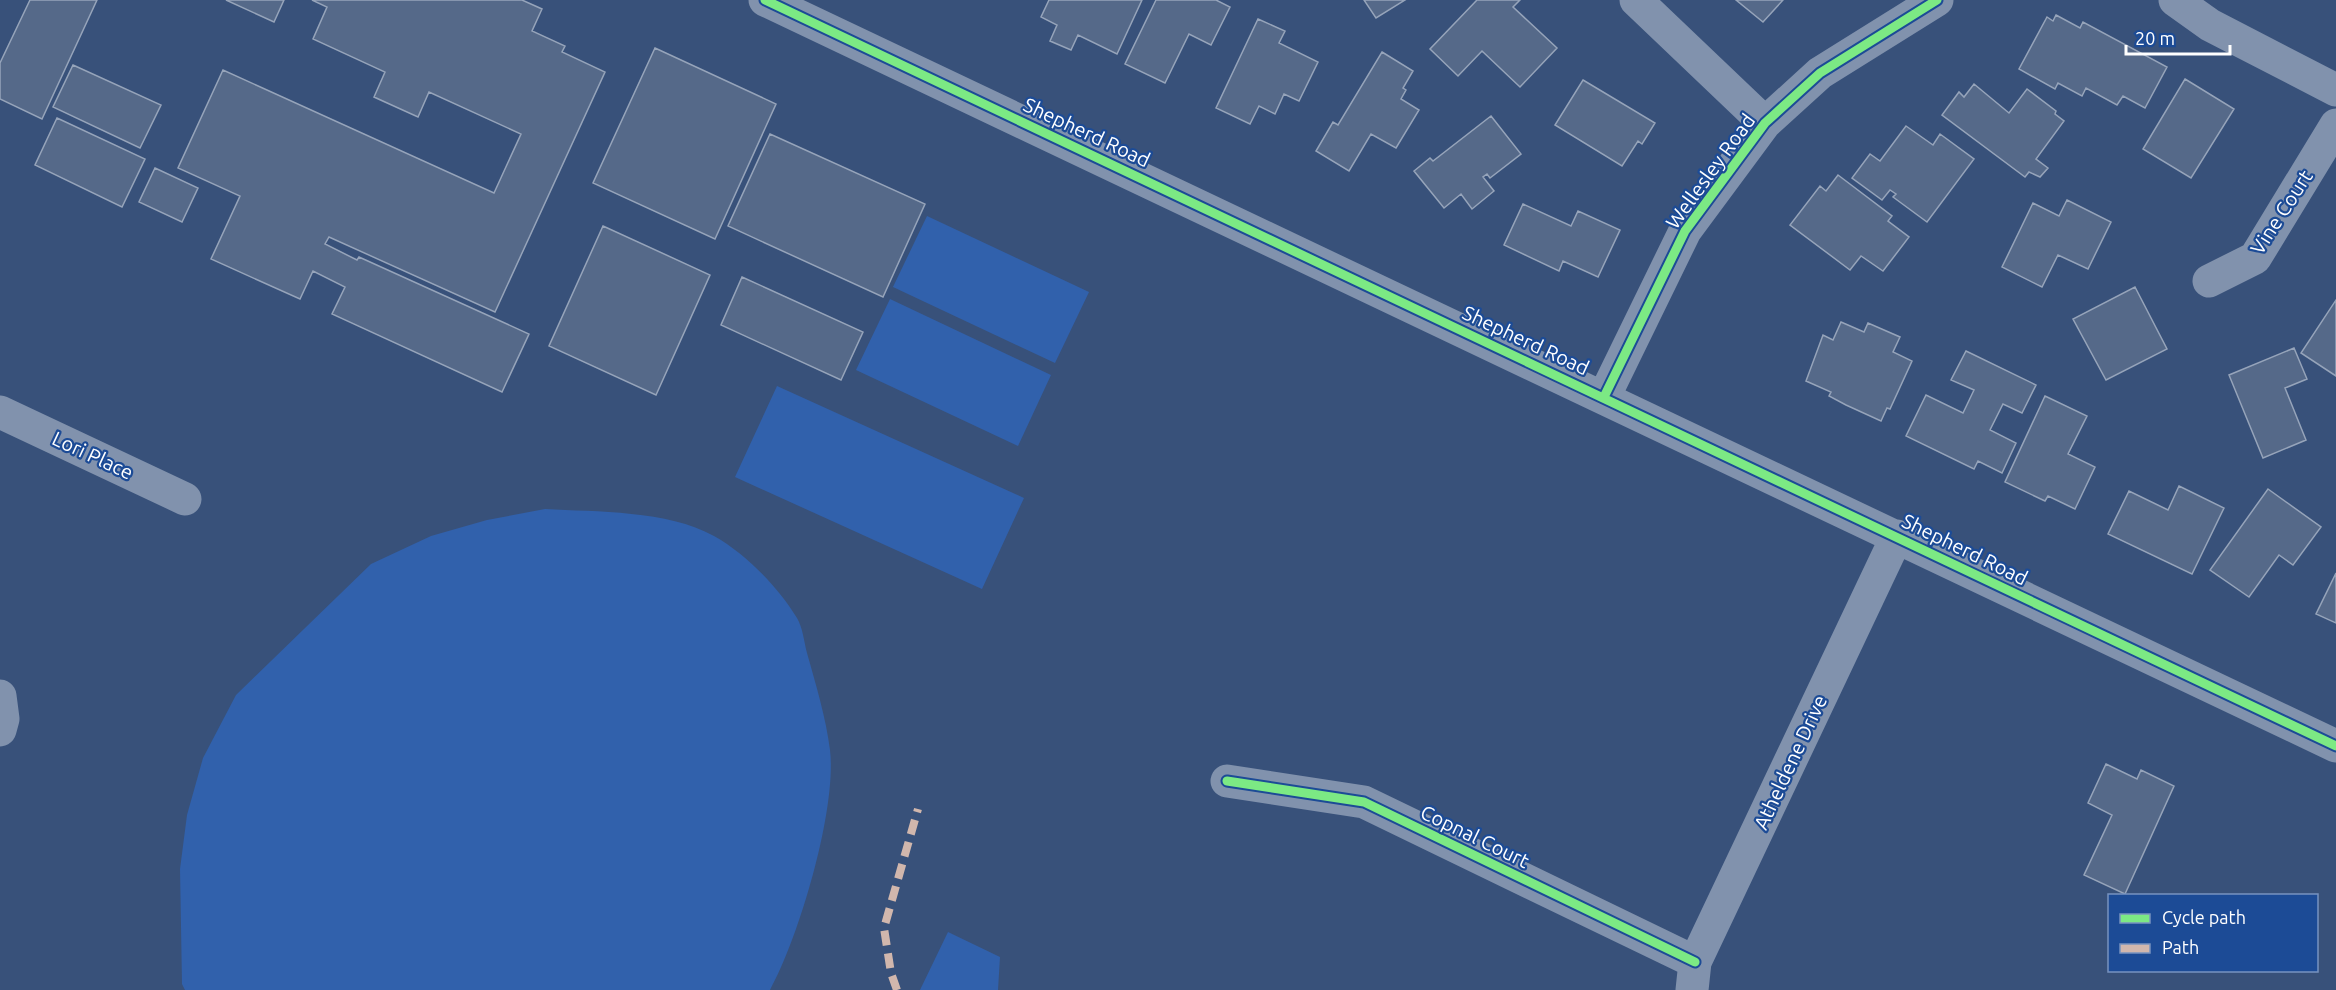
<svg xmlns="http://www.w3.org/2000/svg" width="2336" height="990" viewBox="0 0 2336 990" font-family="Ubuntu,sans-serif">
	<rect width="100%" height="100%" fill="#38517a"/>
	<path fill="#3161ac" d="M927,216L1089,292L1055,363L893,287Z
		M890,299L1051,375L1018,446L856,370Z
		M777,386L1024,498L982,589L735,477Z
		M545,509C597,512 667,510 714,536C746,554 778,587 797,618C803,628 804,642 807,653C816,685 826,718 830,750C837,809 799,938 770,990H185L182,984L180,869L187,815L203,758L236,695L371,564L431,536L487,520Z
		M948,932L1000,957L998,990H920Z"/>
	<path fill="#556989" stroke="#96a4ba" stroke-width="1.5" d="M30,0H97L42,119L0,99V63Z
		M226,0H284L274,22Z
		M312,0H522L542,9L532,31L565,46L562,52L605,72L495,312L329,237L325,244L357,260L359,257L529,334L502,392L332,314L345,287L313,271L300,299L211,259L240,196L178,168L223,70L494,193L521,134L429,92L418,117L374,97L385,72L313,39L327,7Z
		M1049,0H1142L1117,54L1078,35L1071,50L1050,41L1057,25L1041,17Z
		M1156,0H1216L1230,7L1211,45L1189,34L1165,83L1125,64Z
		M1364,0H1405L1376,18Z
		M1477,0H1520L1513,7L1557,48L1520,87L1482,51L1458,76L1430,49Z
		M1736,0H1783L1763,22Z
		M2056,15L2080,28L2083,22L2167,67L2145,108L2123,96L2117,105L2086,88L2082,96L2058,83L2055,89L2019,69L2047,17L2053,21Z
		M1258,19L1285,31L1279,43L1318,62L1299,101L1284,94L1275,114L1259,106L1250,124L1216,108Z
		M655,48L776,104L715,239L593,183Z
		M1382,52L1413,71L1403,88L1406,90L1401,99L1419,110L1396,148L1371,134L1349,171L1316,151L1333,122L1338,125Z
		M73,65L161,105L140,148L53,107Z
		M2185,79L2234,109L2191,178L2143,149Z
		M1583,80L1655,123L1642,144L1638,141L1622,166L1555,125Z
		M1974,84L2009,113L2027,89L2056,111L2055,114L2064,121L2036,159L2048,168L2040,177L2029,172L2025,177L1942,115L1959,92L1964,97Z
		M1491,116L1521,154L1490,178L1487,174L1483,177L1494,191L1472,209L1461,194L1444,208L1414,171L1430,158L1433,161Z
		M57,118L145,159L122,207L35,165Z
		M1906,126L1933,145L1940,134L1974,159L1927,222L1893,197L1896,194L1890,190L1882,200L1852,178L1870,154L1880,161Z
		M770,134L925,204L883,297L728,226Z
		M155,168L198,188L182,222L139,202Z
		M1838,175L1892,216L1888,221L1909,237L1883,271L1861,256L1850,270L1790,225L1820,186L1826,191Z
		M2067,200L2111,222L2088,269L2058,255L2042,287L2002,267L2033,203L2059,216Z
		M1523,204L1571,226L1578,211L1620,230L1598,277L1563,261L1559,271L1504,245Z
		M603,226L710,275L656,395L549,346Z
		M742,277L863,332L841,380L721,325Z
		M2135,287L2167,349L2106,380L2073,319Z
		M2336,300V376L2301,353Z
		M1841,322L1864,332L1868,323L1900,337L1893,352L1912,361L1890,409L1887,408L1881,421L1846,405L1829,396L1831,392L1806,381L1823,335L1833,340Z
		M2294,348L2307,379L2285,388L2306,440L2263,458L2229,375Z
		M1966,351L2036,385L2022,413L2003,404L1990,430L2016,443L2002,473L1978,461L1974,469L1906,436L1926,395L1963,413L1974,390L1951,380Z
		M2045,396L2087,416L2068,454L2095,467L2075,509L2048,496L2045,501L2005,482Z
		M2179,486L2224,508L2192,574L2108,534L2129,491L2168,510Z
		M2268,489L2321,527L2293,565L2279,555L2249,597L2210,570Z
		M2336,573V623L2316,614Z
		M2106,764L2137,779L2141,770L2174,786L2125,894L2084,875L2112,815L2088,803Z"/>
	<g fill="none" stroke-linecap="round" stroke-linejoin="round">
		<path stroke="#8192ad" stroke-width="33" d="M765,0L2336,746
			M1636,0L1765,123
			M2175,0L2210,25L2336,90
			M2209,281L2255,258L2336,125
			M1604,397L1685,231L1765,123L1820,73L1937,0
			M0,412L185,499
			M0,696L3,719L0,730
			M1227,781L1364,802L1695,962
			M1692,990L1695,962L1897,536"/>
		<path stroke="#d1b7ad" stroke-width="8" stroke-dasharray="15 8" stroke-linecap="butt" d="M897,990L891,973L884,928L918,809"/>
		<g stroke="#1c4b96" stroke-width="13">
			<path id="cycleway" d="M765,0L2336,746
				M1604,397L1685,231L1765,123L1820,73L1937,0
				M1227,781L1364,802L1695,962"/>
		</g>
		<use href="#cycleway" stroke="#7ce984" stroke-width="9"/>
	</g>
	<g text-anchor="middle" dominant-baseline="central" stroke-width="4.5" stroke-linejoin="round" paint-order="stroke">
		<g font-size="20" fill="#fff" stroke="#1c4b96">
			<text transform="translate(1087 132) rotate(25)">Shepherd Road</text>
			<text transform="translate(1710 171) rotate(-54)">Wellesley Road</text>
			<text transform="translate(2281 212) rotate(-57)">Vine Court</text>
			<text transform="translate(1526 340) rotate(25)">Shepherd Road</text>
			<text transform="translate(93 455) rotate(25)">Lori Place</text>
			<text transform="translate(1965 549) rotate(26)">Shepherd Road</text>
			<text transform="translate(1790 762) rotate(-65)">Atheldene Drive</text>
			<text transform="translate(1475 836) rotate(26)">Copnal Court</text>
		</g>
	</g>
	<rect x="2108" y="894" width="210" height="78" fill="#1c4b96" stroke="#7793c0" stroke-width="1.5"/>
	<rect x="2120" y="914" width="30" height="9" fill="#7ce984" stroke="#7793c0" stroke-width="1.5"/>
	<text x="2162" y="924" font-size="18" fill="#ffffff">Cycle path</text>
	<rect x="2120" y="944" width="30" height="9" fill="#d1b7ad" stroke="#7793c0" stroke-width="1.5"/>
	<text x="2162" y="954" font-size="18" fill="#ffffff">Path</text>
	<path d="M2126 45v9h104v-9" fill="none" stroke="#ffffff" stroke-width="3"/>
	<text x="2135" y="45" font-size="18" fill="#ffffff" stroke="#1c4b96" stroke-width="4.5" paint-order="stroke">20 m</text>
</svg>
